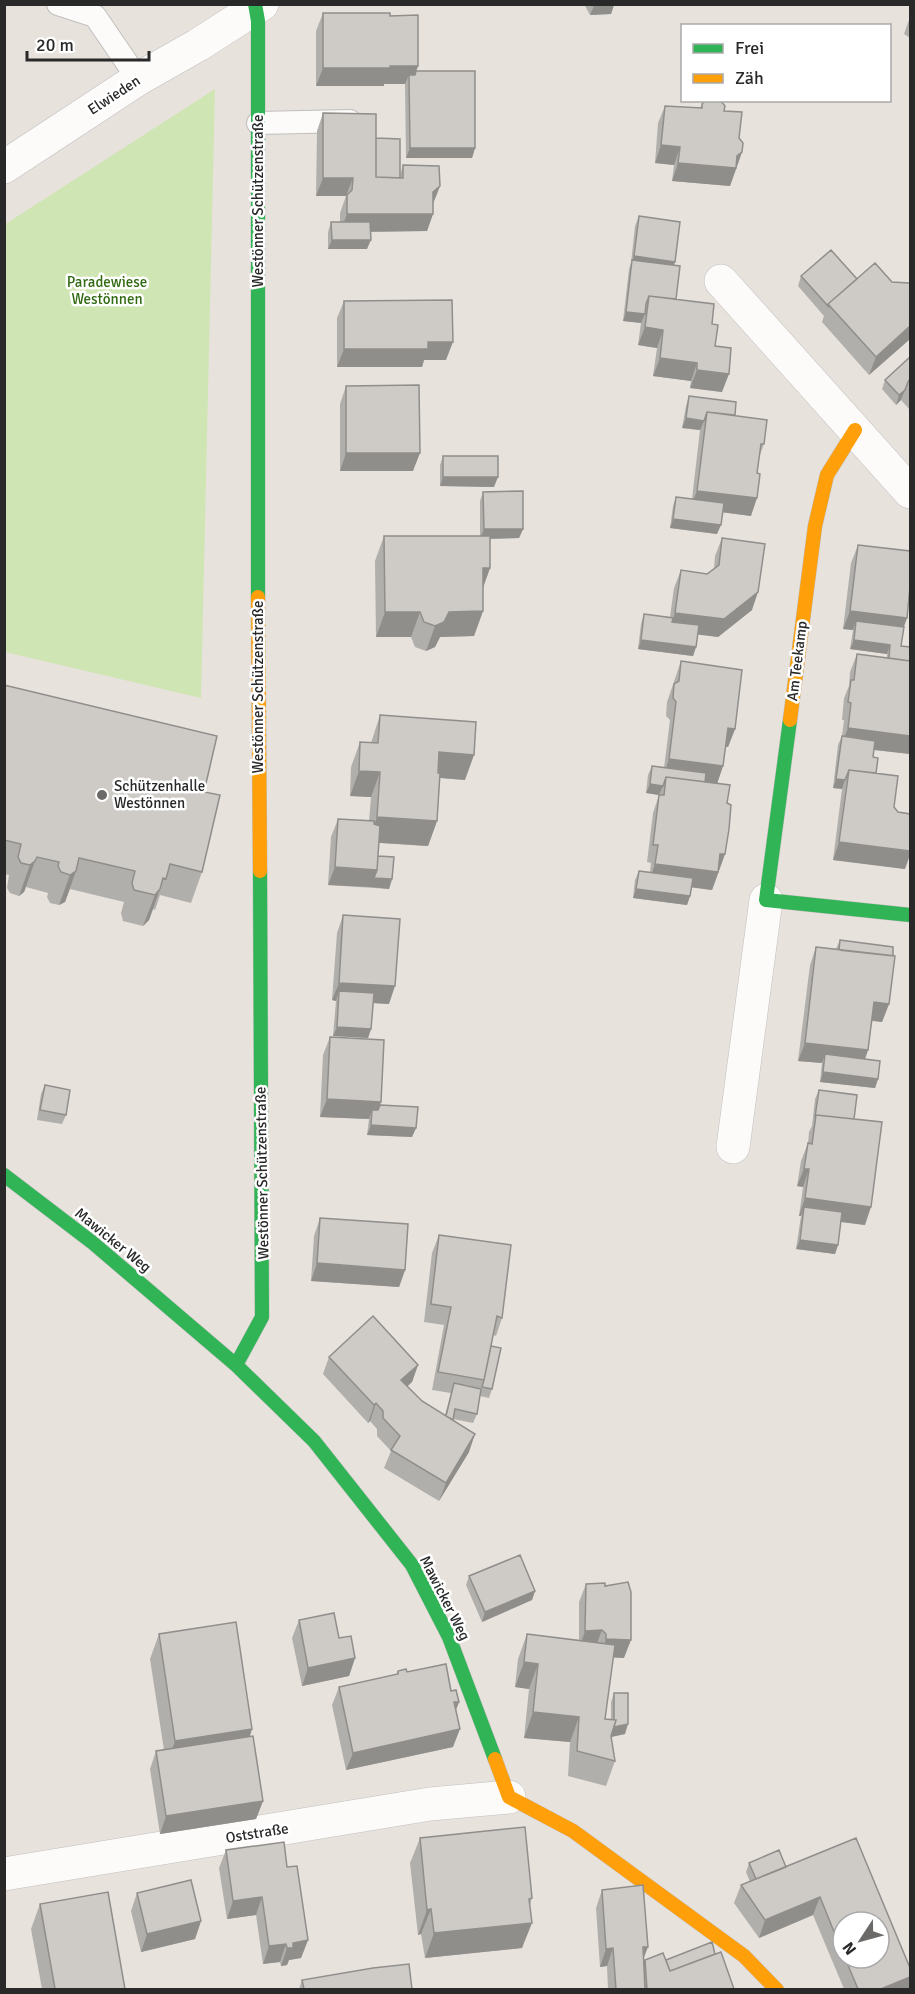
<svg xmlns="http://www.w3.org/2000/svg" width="915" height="1994" viewBox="0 0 915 1994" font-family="Signika,sans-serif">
	<rect width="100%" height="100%" fill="#e8e2dd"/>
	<path fill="#cfe5b3" d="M215,89L201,698L5,652L4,225Z"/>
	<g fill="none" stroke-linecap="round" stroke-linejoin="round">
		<g stroke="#c1bfbf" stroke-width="24">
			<path id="lane" d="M58,4L95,16L138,79
				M258,123L350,121"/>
		</g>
		<g stroke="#c1bfbf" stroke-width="34">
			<path id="street" d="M4,167L138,79L198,45L262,4
				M721,281L910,492
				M733,1147L766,900
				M4,1874L430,1804L509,1797"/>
		</g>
		<g stroke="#c1bfbf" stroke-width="15">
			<path id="fast" d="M255,4L258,21V597
				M790,720L766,900L910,915
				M4,1175L93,1243L236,1365L314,1441L412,1565L449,1637L495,1759
				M236,1365L262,1317L260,871"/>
		</g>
		<g stroke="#c1bfbf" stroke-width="15">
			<path id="slow" d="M258,597L260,871
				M790,720L815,526L827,475L855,430
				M495,1759L509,1797L573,1831L744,1956L777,1990"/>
		</g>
		<use href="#lane" stroke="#fcfbfa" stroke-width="22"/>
		<use href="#street" stroke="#fcfbfa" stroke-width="33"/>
		<use href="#fast" stroke="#30b455" stroke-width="14"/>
		<use href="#slow" stroke="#ff9f0a" stroke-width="14"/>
	</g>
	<path fill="#b1afab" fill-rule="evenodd" d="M584,4H614V5L611,14L590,15Z
		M323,13L390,16L418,66L416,71L475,148L472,158H406L405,84H384V86H316V31Z
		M910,17V38L904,34Z
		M702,104L724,111L739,138L742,152L730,186L672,181L674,165L655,163L658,123L665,106L700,108Z
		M323,113L376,138L400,175L403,165L440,186L433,203V214L427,231L370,232L367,249H328V232L331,222H340V213L346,196H316L317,131Z
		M639,216L674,265L676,299L712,324L722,392L690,388L691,381L653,376L657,348L638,345L641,323L623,321L629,269L631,263L635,226Z
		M801,276L857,279L892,282L910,284V339L869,375L822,322L824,316L798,286Z
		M344,301L446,360H424L422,367H337V318Z
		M910,357V410L901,400L896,405L882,389L885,380Z
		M346,386L413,471H340V404Z
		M689,396L735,415L764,444L759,457L751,516L722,512L717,534L670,528L673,506L676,497L692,499L700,430L682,428L686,406Z
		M443,456L494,487L440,486V465Z
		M483,492L523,529L519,538L490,539V568L483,588V611L474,636L440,637L435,647L426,651L415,647L411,637H376L375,561L384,536H480V501Z
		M722,538L752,610L718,637L698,634L696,647L693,656L638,649L641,624L644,614L670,617L674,588L681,570L707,574L714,569L715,556Z
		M858,545L907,618L904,627L901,646L910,754L874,750L873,757L876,773L894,807L905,869L833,860L842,789L833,788L838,745L842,736L844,720H842L844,698L849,686L850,672L857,654L887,658V654L850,649L853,630L843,629L851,563Z
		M681,661L735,729L728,747H725L723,766L717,783L727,803L725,854L712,890L692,887L690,896L687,905L633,898L635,880L639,871L650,872L651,863L647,862L653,813L659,795L646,793L648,775L652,766L664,768L670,720L666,716L667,702Z
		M4,685L204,792L202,872L191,903L160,895L155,910L153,909L149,920L143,926L123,921L121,913L124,902L70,889L65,902L59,905L50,903L47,897L48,893L26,887L24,892L19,896L10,893L7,888L9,875L4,874Z
		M380,715L465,780L440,778L437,821L428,846L379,843L378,856L392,879L389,889L328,885L331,837L338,819L369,821L371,797L350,796L351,767L360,742L371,743Z
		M343,915L389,1004L373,1003L371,1029L368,1038L333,1036L336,1001L332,1000L337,933Z
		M840,940L889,1004L882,1022L872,1021L868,1050L865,1059L878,1079L875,1088L820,1082L822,1063L798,1061L810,965L816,947L836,949Z
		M330,1037L381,1102L380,1105L416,1128L412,1137L367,1135L369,1119L320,1117L323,1055Z
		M45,1085L66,1115L62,1124L37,1120L41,1094Z
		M819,1090L854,1119L865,1225L841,1222L838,1245L835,1254L796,1249L801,1216H799L803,1187L797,1186L801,1161L808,1143L809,1132L812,1126L815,1099Z
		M320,1218L405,1270L399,1287L311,1281L314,1236Z
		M439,1235L502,1318L496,1336L493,1335L491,1346L492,1389L489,1398L480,1396L477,1414L473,1423L453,1419L469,1452L439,1501L384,1468L391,1451L377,1436V1429L370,1421L368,1423L323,1374L329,1357L418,1365L412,1382L407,1386L422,1401L445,1415L451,1393L432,1390L444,1325L424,1322L432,1253Z
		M469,1576L535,1591L532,1600L482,1622L466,1585Z
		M586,1584L605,1586L624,1658L613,1657L605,1719H611V1702L614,1693L625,1734L611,1737L615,1761L606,1786L568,1776L570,1742L524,1738L529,1689L515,1687L518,1659L527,1634L579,1640V1602Z
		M299,1620L339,1638L355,1658L349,1676L302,1686L292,1638Z
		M159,1634L252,1729L250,1737L263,1801L256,1819L160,1834L150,1769L156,1751L164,1750L150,1659Z
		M398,1671L407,1672L451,1691L459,1702L456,1710L453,1747L346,1770L332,1705L339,1687L396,1675Z
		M420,1838L532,1898L530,1905L522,1948L425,1958L421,1934L418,1935L410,1863Z
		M856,1838L909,1989H844L813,1915L759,1938L734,1903L741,1885L750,1882L746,1872L749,1863L786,1867ZM843,1922L879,1958H843Z
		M226,1850L287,1867L308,1940L301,1958L289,1960L287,1965L281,1966L280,1962L263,1964L256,1915L227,1919L219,1868Z
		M602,1890L643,1959V1964L645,1960H666L715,1954L734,1989H608L607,1966L600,1967L596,1908Z
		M137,1893L201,1921L195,1939L141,1952L131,1911Z
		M40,1904L125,1989H42L31,1929Z
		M302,1980L412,1989H299Z"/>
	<path fill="#908e8b" d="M614,5L611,14L590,15L594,6Z
		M390,66H418L412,84L409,75L405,84H384V86H316L323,68Z
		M661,145L680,147L674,165L655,163Z
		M410,148H475L472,158H406Z
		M742,152L730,186L672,181L678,163L737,156Z
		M323,178H353L346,196H316Z
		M440,186L433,204V192Z
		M347,214H433L427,231L340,232Z
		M332,240H371L367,249H328Z
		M634,256L675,262L672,271L632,262Z
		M626,312L645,314L641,323L623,321Z
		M910,326V339L869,375L876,357Z
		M645,327L663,330L657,348L638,345Z
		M428,342H453L446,360H424L422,367H337L344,349Z
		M660,358L697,363L691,381L653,376Z
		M697,370L729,374L722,392L690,388Z
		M905,390L901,400L896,405L899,395Z
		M686,418L704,421L700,430L682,428Z
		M346,453H420L413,471H340Z
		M443,477H498L494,487L440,486Z
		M697,491L757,498L751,516L690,508Z
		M673,519L721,525L717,534L670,528Z
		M484,529H523L519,538L480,539Z
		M483,568H490L481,593Z
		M758,592L752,610L718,637L669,631L675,613Z
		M483,611L474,636L440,637L435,647L426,651L435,626L449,612Z
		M850,611L907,618L900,636L856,621L853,630L843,629Z
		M385,612H420L411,637H376Z
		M641,640L696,647L693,656L638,649Z
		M854,640L890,645L887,654L850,649Z
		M728,728L735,729L728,747L721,746Z
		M848,728L910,736V754L841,746Z
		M439,752L474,755L465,780L430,777Z
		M669,759L723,766L717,784L663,777Z
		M359,771L380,772L371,797L350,796Z
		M836,779L845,780L842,789L833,788Z
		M650,784L663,786L659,795L646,793Z
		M377,817L437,821L428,846L368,842Z
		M839,842L910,851V855L905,869L833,860Z
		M720,854H725L712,890L649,882L655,864Z
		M35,861L24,892L19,896L30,865Z
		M335,867L377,870L371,887L328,885Z
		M76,871L65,902L59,905L70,875Z
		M374,878L392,879L389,889L371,887Z
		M160,889L149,920L143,926L155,895Z
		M636,889L690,896L687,905L633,898Z
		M339,983L395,986L389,1004L338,1001L339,991L336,1001L332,1000Z
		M874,1002L889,1004L882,1022L868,1020Z
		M337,1027L371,1029L368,1038L333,1036Z
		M805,1043L868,1050L862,1068L825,1054L822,1063L798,1061Z
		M823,1072L878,1079L875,1088L820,1082Z
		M327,1099L381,1102L375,1120L372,1110L369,1119L320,1117Z
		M371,1125L416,1128L412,1137L367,1135Z
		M804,1169H809L803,1187L797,1186Z
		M805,1198L871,1207L865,1225L803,1217L804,1207L801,1216H799Z
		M800,1240L838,1245L835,1254L796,1249Z
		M317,1263L405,1270L399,1287L311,1281Z
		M418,1365L412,1382L395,1398L401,1380Z
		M376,1403L370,1421L368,1423L374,1405Z
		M475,1434L469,1452L439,1501L446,1483Z
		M535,1591L532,1600L482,1622L485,1612Z
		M602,1630L595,1648L579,1649L585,1631Z
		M606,1639L631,1640L624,1658L600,1657Z
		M355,1658L349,1676L302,1686L308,1668Z
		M524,1662L538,1664L529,1689L515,1687Z
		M454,1702H459L452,1719Z
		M533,1712L579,1717L570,1742L524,1738Z
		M628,1724L625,1734L611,1737L614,1727Z
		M252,1729L243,1755L166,1766L175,1741Z
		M460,1729L453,1747L346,1770L353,1753Z
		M263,1801L256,1819L160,1834L166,1816Z
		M262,1897L256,1915L227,1919L233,1901Z
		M820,1897L813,1915L759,1938L765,1920Z
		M431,1909L421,1934L418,1935L427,1910Z
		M201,1921L195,1939L141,1952L147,1934Z
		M532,1923L522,1948L425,1958L434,1933Z
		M308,1940L301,1958L289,1960L287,1965L281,1966L287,1948L293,1943Z
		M286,1944L280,1962L263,1964L269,1946Z
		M643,1947H648L641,1965Z
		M613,1948L607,1966L600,1967L606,1949Z
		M910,1977V1985L909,1989H881Z"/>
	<path fill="#cecbc7" stroke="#908e8b" stroke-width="1.5" d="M593,4H614V5L594,6Z
		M323,13H390V16L418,15V66H390V68H323Z
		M416,71H475V148H410L409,75H415Z
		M706,100H720L725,106L724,111L742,112L739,138L743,143L742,152L737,156L736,168L678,163L680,147L661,145L665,106L702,108V104Z
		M323,113L376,114V177L403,178V165L439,166L440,186L433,192V214H347V195L352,190L353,178H323Z
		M376,138L400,139V178L376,177Z
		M639,216L680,222L675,262L634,256Z
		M331,222H370L371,240H332Z
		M831,250L857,279L828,304V306L801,276Z
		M632,260L680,266L676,299L649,296L646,304L645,314L626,312Z
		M875,263L892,282L909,283L910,284V326L876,357L828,304Z
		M649,296L714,304L712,324L718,325L715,346L731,348L729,374L697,370V363L660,358L663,330L645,327Z
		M452,300L453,342H428V349H344V301Z
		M910,357V379L908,382L905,390L899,395L885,380Z
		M419,385L420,453H346V386Z
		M689,396L736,402L735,415L707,412L704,421L686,418Z
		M707,412L767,420L764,444H761L757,473L760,474L757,498L697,491Z
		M443,456H498V477H443Z
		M523,491V529H484L483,492Z
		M676,497L724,503L721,525L673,519Z
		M384,536H490V568H483V611L449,612L444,622L435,626L424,622L420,612H385Z
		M722,538L765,544L758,592L724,619L675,613L681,570L707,574L719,565Z
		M858,545L910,551V587L907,618L850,611Z
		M644,614L673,618L672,622L699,625L696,647L641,640Z
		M856,621L904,627L901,646L910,647V661L889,658L890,645L854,640Z
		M857,654L910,661V736L848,728L851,703L848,702L851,680H854Z
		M681,661L742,670L735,729L728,728L723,766L669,759L676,702L673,698L674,684L679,681Z
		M4,685L217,736L204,792L220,795L202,872L170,864L166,879L163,878L160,889L155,895L134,890L132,883L135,871L79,858L76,871L70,875L61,872L58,866L59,862L37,857L35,861L30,865L21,863L18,857L21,844L4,840Z
		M380,715L476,722L474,755L439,752L438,773H440L437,821L377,817L380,772L359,771L360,742L378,743Z
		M842,736L875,741L873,757L878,758L876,773L849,770L845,780L836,779Z
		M652,766L706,773L705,782L666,777L663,786L650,784Z
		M849,770L898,776L894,807L898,812L910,814V851L839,842Z
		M666,777L730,785L727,803L731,805L729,829L725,854H720L718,872L655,864L658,845H653L659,795H664Z
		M338,819L374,821V824L380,826L377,870L335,867Z
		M378,856L394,857L392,879L374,878L377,870Z
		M639,871L693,878L690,896L636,889Z
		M343,915L400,919L395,986L339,983Z
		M840,940L893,947V956L839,950Z
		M816,947L895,956L889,1004L874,1002L868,1050L805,1043Z
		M339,991L374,993L371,1029L337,1027Z
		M330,1037L384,1040L381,1102L327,1099Z
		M825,1054L880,1061L878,1079L823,1072Z
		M45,1085L70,1090L66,1115L40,1110Z
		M819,1090L857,1095L854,1119L816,1115L815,1117Z
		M380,1105L418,1107L416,1128L371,1125L372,1110H378Z
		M816,1115L882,1122L871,1207L805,1198L809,1169H804L808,1143L812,1144Z
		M804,1207L842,1212L838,1245L800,1240Z
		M320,1218L408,1224L405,1270L317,1263Z
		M439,1235L511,1245L502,1318L497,1316L484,1380L438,1372L451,1307L431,1304Z
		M373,1316L418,1365L401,1380L422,1401L475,1434L446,1483L391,1450L400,1436L383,1418V1411L376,1403L374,1405L329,1357Z
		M491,1346L501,1348L492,1389L482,1387L484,1380Z
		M454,1383L481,1389L477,1414L455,1409L453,1420L446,1416Z
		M520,1555L535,1591L485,1612L469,1576Z
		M628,1582L631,1592V1640L606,1639V1634L602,1630L585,1631L586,1584L605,1583V1586Z
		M334,1613L339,1638L351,1636L355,1658L308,1668L299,1620Z
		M236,1622L252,1729L175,1741L159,1634Z
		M527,1634L615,1645L605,1719L616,1720L611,1736L615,1761L577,1751L579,1717L533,1712L538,1664L524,1662Z
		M446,1664L451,1691L456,1690L459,1702H454L460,1729L353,1753L339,1687L398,1674V1671L406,1669L407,1672Z
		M614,1693H628V1724L614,1727L616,1720H614Z
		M253,1736L263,1801L166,1816L156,1751Z
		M525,1827L532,1898L529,1899L532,1923L434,1933L431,1909L427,1910L420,1838Z
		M856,1838L910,1968V1977L881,1989H858L845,1958H879V1922H843V1954L820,1897L765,1920L741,1885Z
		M284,1842L287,1867L297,1866L308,1940L293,1943V1948H287L286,1944L269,1946L262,1897L233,1901L226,1850Z
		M779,1850L786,1867L756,1879L749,1863Z
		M191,1880L201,1921L147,1934L137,1893Z
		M643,1885L648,1947H643L645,1989H616L613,1948L606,1949L602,1890Z
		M108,1892L125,1989H55L40,1904Z
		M712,1942L715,1954L670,1971L666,1960Z
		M721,1952L734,1989H647L645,1960L663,1953L670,1971Z
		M409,1964L412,1989H304L302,1980L373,1968Z"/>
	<circle fill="#6c6a68" stroke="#fff" stroke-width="2" cx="102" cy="795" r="6"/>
	<g text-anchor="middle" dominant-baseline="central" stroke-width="5" stroke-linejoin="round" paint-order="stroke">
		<g font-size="15" fill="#292929" stroke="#fff">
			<text transform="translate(114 95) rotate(-33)">Elwieden</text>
			<text transform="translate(258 201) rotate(-90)">Westönner Schützenstraße</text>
			<text transform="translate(797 661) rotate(-83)">Am Teekamp</text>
			<text transform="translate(258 687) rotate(-90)">Westönner Schützenstraße</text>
			<text transform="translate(262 1173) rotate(-91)">Westönner Schützenstraße</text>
			<text transform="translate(113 1240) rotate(39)">Mawicker Weg</text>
			<text transform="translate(445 1598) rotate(63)">Mawicker Weg</text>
			<text transform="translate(257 1833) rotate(-9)">Oststraße</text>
		</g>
		<g font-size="15" fill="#326b13" stroke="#fff">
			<text x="107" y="282">Paradewiese<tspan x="107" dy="17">Westönnen</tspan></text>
		</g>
		<g font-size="15" fill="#292929" stroke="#fff" text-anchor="start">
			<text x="114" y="786">Schützenhalle<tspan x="114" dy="17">Westönnen</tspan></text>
		</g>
	</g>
	<rect width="915" height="1994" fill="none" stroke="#292929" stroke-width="12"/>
	<rect x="681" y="24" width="210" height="78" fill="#ffffff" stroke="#a9a9a9" stroke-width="1.5"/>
	<rect x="693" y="44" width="30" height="9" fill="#30b455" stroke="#a9a9a9" stroke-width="1.5"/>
	<text x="735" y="54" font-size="18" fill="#292929">Frei</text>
	<rect x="693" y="74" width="30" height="9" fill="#ff9f0a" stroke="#a9a9a9" stroke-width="1.5"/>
	<text x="735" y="84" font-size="18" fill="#292929">Zäh</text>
	<g transform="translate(861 1940) rotate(234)"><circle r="28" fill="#ffffff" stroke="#a9a9a9" stroke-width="1.5"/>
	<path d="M0-4.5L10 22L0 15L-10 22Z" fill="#6c6a68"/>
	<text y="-9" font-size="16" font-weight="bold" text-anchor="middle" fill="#292929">N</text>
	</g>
	<path d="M27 51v9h122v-9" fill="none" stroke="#292929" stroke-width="3"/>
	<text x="36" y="51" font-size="18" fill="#292929" stroke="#ffffff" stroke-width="4.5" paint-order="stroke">20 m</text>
</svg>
